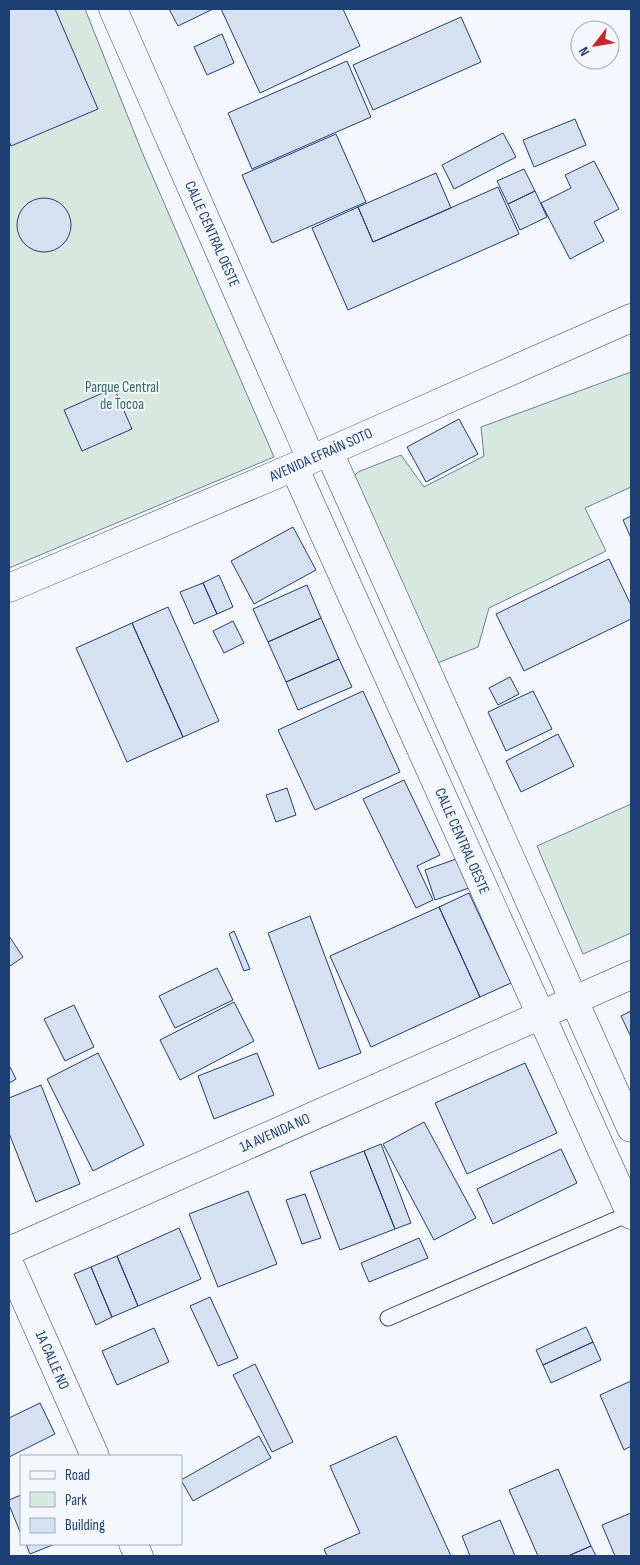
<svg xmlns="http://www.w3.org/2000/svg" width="640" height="1565" viewBox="0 0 640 1565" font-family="'Sofia Sans Condensed',sans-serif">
	<rect width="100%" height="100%" fill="#f4f7fb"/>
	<path fill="#d7e8df" stroke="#687fa3" d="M9,9H85L142,152L274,457L9,568Z
		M631,372V487L585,508L606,551L489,608L478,647L435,664L350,480L358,472L401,455L424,487L484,456L481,427Z
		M631,804V933L583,954L537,846Z"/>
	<path fill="#d5e0f0" stroke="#1d3f73" d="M9,9H55L98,109L11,146L9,141Z
		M169,9H213L178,26Z
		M221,9H343L360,46L260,93Z
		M461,17L481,62L373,110L353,65Z
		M222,34L234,63L207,75L194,47Z
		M347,61L371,117L252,169L228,113Z
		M575,119L586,145L534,167L523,140Z
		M503,133L516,157L454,189L442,165Z
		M336,134L366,202L272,243L242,175Z
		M594,161L619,209L594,222L604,241L570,259L541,203L571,188L565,175Z
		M524,169L535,191L508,204L497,181Z
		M436,173L451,208L373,242L358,207Z
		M498,187L519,234L348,310L312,228L358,207L373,242Z
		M535,191L547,217L520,230L508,204Z
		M17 225a27 27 0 1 1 54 0a27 27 0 1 1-54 0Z
		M114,388L132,429L82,451L64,410Z
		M459,419L478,454L426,482L407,447Z
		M631,516V538L623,520Z
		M293,527L316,570L254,604L231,561Z
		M609,559L631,605V619L524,671L496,614Z
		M219,575L233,607L217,614L203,583Z
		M203,583L217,614L194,624L180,592Z
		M307,585L321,618L268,642L253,609Z
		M168,607L219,721L183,737L132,623Z
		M321,618L339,659L286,682L268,642Z
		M233,621L244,643L224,653L213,631Z
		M132,623L183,737L127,762L76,648Z
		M339,659L352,687L298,710L286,682Z
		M510,677L519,694L498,705L489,688Z
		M363,691L400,772L315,810L278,730Z
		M533,691L552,729L506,751L488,712Z
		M558,734L574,766L521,792L506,761Z
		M404,780L440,855L417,866L433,900L416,908L363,799Z
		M287,788L296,815L276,822L266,795Z
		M459,858L469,888L435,900L425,870Z
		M469,893L511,983L480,997L439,907Z
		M439,907L480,997L371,1047L330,956Z
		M310,916L361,1053L319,1069L268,933Z
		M234,931L250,969L244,971L229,934Z
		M9,936L23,957L10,966L9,964Z
		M217,968L233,1000L175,1028L159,996Z
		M234,1002L254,1041L180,1080L160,1040Z
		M74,1005L94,1047L65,1061L44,1019Z
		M631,1011V1037L621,1016Z
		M98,1053L144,1145L93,1171L47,1079Z
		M257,1053L274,1095L214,1119L198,1076Z
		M525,1063L557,1133L467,1174L435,1103Z
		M9,1065L16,1079L9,1083Z
		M41,1085L80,1184L36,1202L9,1133V1098Z
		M424,1122L476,1218L434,1240L383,1144Z
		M381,1144L411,1223L395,1229L364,1151Z
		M561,1149L577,1183L493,1224L477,1189Z
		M364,1151L395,1229L340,1250L310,1172Z
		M248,1191L277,1264L218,1287L189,1214Z
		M305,1194L321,1238L302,1244L286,1200Z
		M179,1228L201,1279L138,1306L117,1256Z
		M419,1238L428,1258L369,1282L361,1263Z
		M117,1256L138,1306L112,1317L91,1267Z
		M91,1267L112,1317L96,1325L74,1274Z
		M210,1297L238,1358L218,1366L190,1306Z
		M586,1327L593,1342L543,1365L536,1350Z
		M154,1328L169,1362L117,1385L102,1351Z
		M593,1342L601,1360L551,1383L543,1365Z
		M255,1364L293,1442L272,1452L233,1375Z
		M631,1381V1446L624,1450L600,1395Z
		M40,1403L55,1434L9,1457V1418Z
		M259,1436L271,1458L193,1501L181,1480Z
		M396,1436L451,1556H327L324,1549L360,1533L330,1466Z
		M558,1469L591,1546L568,1556H538L509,1490Z
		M21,1495V1534L9,1505V1500Z
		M631,1513V1556H615L602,1525Z
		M500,1520L515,1556H470L462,1536Z
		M26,1544H55L30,1554Z
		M591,1546L596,1556H568Z"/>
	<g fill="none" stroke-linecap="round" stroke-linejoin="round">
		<g stroke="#1d3f73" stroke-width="17">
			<path id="service" d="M388,1318L631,1213"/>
		</g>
		<g stroke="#1d3f73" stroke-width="29">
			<path id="minor" d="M113,9L311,459
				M329,452L631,1128
				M294,467L631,1215
				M9,588L294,467L631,318
				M9,1251L631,975
				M9,1263L95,1456
				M133,1544L139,1556"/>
		</g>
		<use href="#service" stroke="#f4f7fb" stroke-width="15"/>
		<use href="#minor" stroke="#f4f7fb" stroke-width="28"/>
	</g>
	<g text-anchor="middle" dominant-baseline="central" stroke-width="4" stroke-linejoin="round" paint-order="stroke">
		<g font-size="15" fill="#1d3f73" stroke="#f4f7fb">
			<text transform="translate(212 234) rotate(66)">CALLE CENTRAL OESTE</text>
			<text transform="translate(321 455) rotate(-24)">AVENIDA EFRAÍN SOTO</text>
			<text transform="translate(462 841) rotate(66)">CALLE CENTRAL OESTE</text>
			<text transform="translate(275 1133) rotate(-24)">1A AVENIDA NO</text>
			<text transform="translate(52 1360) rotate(66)">1A CALLE NO</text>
		</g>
		<g font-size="15" fill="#2c6c60" stroke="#f4f7fb">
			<text x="122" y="387">Parque Central<tspan x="122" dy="17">de Tocoa</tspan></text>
		</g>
	</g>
	<rect width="640" height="1565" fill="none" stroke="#1d3f73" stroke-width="20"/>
	<rect x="20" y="1455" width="162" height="90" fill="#f4f7fb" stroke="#9eadc5"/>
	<rect x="30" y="1471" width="25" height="8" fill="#f4f7fb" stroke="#9eadc5"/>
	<text x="65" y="1480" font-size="15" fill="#1d3f73">Road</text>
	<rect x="30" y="1492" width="25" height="15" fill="#d7e8df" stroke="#9eadc5"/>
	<text x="65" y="1505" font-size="15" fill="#1d3f73">Park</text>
	<rect x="30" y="1518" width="25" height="15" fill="#d5e0f0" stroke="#9eadc5"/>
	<text x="65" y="1530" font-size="15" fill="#1d3f73">Building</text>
	<g transform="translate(595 45) rotate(239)"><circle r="24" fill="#f4f7fb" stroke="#9eadc5"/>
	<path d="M0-4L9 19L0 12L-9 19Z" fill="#c62828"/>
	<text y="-8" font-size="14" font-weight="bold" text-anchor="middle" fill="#1d3f73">N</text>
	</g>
</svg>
